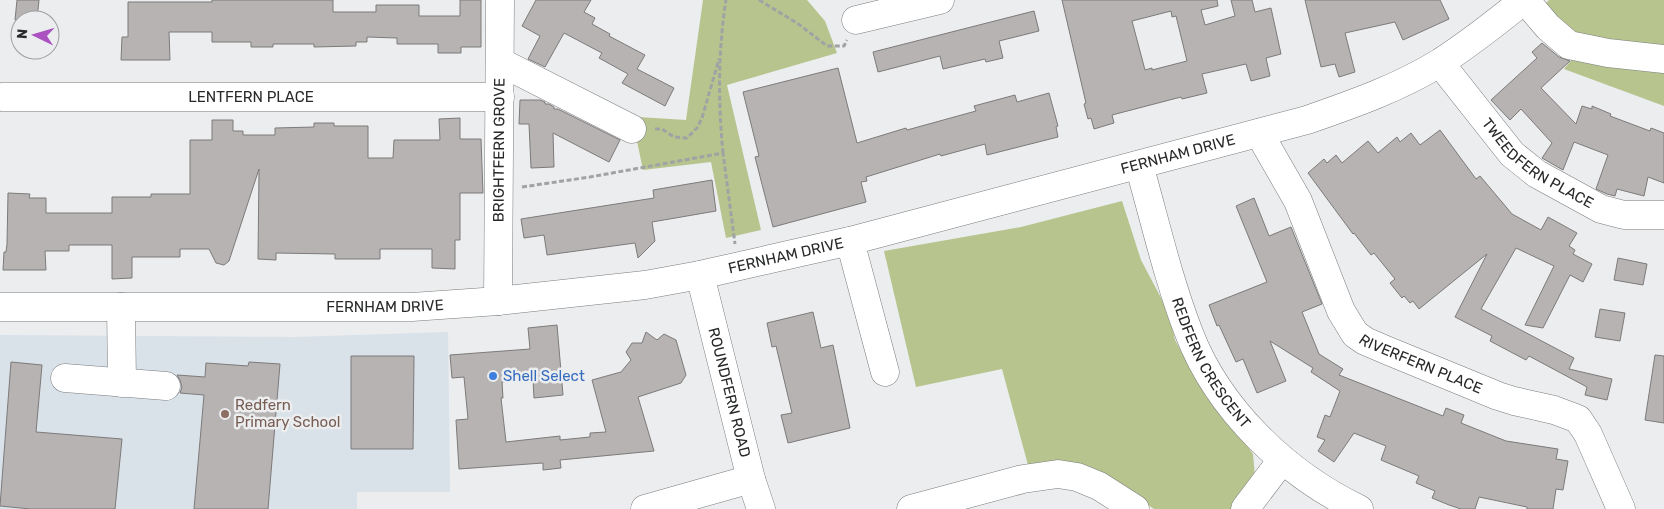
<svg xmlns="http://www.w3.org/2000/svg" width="1664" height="509" viewBox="0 0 1664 509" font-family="Rubik,sans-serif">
	<rect width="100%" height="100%" fill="#ebedef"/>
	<path fill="#d9e1e9" d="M448,332L450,492H357V509H0V335L296,337Z"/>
	<path fill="#b7c48d" d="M703,0H807L825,21L837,53L727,85L761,230L726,238L711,162L643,170L637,141L638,117L686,120Z
		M1549,0H1664V106L1564,69L1573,58L1539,10Z
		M1122,201L1141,260L1169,313L1175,340L1187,362L1253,454L1255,477L1233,509H1154L1124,489L1028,465L1002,369L916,387L884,251L1021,227Z"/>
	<path fill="#b6b3b2" stroke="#7d7a7a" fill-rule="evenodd" d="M17,0H39L37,20H15Z
		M212,0H333V12H376V5H419V16H460V0H481V47H461V53H438V44H397V38L367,37V42H356V46L314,47V44H273V47H251V42H212V32H169L170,60H121L122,37H128V2H212Z
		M536,0H591L584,12L595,18L592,24L610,34L609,36L645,55L637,69L674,88L665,106L622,83L628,74L599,58L602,53L564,33L545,67L528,59L540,36L522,26Z
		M1062,0H1217L1218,6L1201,10L1205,25L1235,16L1231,0H1252L1255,12L1271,8L1281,54L1266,58L1270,76L1251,81L1246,64L1202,74L1207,93L1182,99L1181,97L1112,115L1114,123L1094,129L1091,118L1088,119L1084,104L1086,103ZM1171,11L1172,17L1176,16L1187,61L1152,70V68L1145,70L1132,21Z
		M1305,0H1440L1449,19L1403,40L1395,22L1345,33L1355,72L1339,77L1335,64L1321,67Z
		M1034,11L1039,31L999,41L1003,58L986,62L985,59L943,69L940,56L878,72L873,52Z
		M1542,43L1559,57L1570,61L1541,88L1576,124L1582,106L1592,109V106L1611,114L1610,116L1650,131L1651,128L1664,133V183L1648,177L1644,196L1617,189L1615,196L1607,194L1596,189L1608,155L1574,142L1563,170L1542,158L1552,143L1521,109L1510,120L1491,100L1537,58L1532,52Z
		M838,68L857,143L906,128L907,130L976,111L974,106L1015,95L1017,102L1049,93L1058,126L1056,127L1058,137L987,155L985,144L941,156L940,154L866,177L867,181L861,182L866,202L773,227L755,157L759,156L743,92Z
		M520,100H540L545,102V104H549L554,107V109H558L620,140L609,162L553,133L554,167L531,168L529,124H519Z
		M460,118V139H481L483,193H460V240H455V269L432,268V249H380V259H335V254L276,253V260L258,259L259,169L229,261L224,265L216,263L209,249H180V257H132V278L112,279V245H69V251H45L46,270H3L4,252H6L7,244L8,193L30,194L29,198H46V213H112V197H151V194H190V140H212V120H233V131H243V135H275V128L314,127V123H334V126H368V158H393L394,140H440L439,119Z
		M1440,130L1476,179L1480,176L1512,214L1541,230L1548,217L1577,233L1569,246L1575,250L1573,254L1592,264L1583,282L1570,275L1543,328L1525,325L1554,266L1516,248L1481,309L1574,358L1569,369L1612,379L1607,400L1585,395L1587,387L1529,356L1526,360L1490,341L1492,336L1455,317L1487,254L1419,309L1413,301L1410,303L1404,296L1402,298L1390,283L1395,279L1374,253L1371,255L1354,233L1353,234L1308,173L1324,159L1327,163L1336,155L1342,163L1368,141L1378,153L1397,137L1400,142L1411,133L1420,145Z
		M712,180L716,211L652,222L655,241L638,258L635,243L547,255L544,235L524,238L521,219L654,198L653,190Z
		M1254,198L1269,236L1291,227L1322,304L1302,312L1319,354L1343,369L1339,375L1443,416L1446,408L1464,415L1461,423L1506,441L1558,449L1556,459L1568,461L1563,490L1556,489L1553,509H1527V507L1479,497L1475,509H1461L1449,505L1432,498L1435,491L1416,483L1419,476L1381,460L1386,446L1354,433L1334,462L1318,451L1325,440L1317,437L1325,415L1330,417L1340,391L1311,372L1313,368L1270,341L1286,381L1257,393L1243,359L1236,362L1219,325L1217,326L1209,305L1267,282L1236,206Z
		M1618,258L1647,264L1643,285L1614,280Z
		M1600,309L1625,313L1620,341L1595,337Z
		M813,312L821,348L833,345L850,428L788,443L781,415L792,413L776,346L772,347L767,323Z
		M557,325L563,395L534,398L533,380L502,382L503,398H501L506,442L560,436V440L590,437V433L606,432L592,380L621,372L631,360L626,352L632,343H642L646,332L657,340L664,334L676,340L686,375L681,383L638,397L654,451L560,460L561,468L543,470V463L459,469L456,420L468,419L464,377L452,378L450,355L530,349L528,328Z
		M1655,355L1664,356V423L1645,420Z
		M351,356H414L413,449H351Z
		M11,362L42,365L36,432L122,439L115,509H31L0,506Z
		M249,362L280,364L268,509H194L204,395L180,393L182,387L180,380L177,375L205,377L206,363L248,366Z"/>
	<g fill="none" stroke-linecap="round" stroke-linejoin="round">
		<g stroke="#7a7c7e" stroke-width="29">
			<g id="minor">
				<path d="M1525,0L1548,27L1569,45L1608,53L1664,59"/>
				<path d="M856,20L940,0"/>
				<path d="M500,62L632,129"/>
				<path id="s1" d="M1440,63L1512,154L1537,174L1601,209L1624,215H1664"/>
				<path id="s2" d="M2,97H500"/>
				<path id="s3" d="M1259,133L1298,201L1341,311L1355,334L1365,341L1386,350L1498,396L1514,401L1554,410L1578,419L1588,434L1621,509"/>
				<path id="s4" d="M1139,165C1155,221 1168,279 1189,333C1218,409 1286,474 1359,509"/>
				<path d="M850,241L885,372"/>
				<path id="s5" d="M700,275L751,479L761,509"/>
				<path id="s6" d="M498,301L500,0"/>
				<path id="s7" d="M0,307H412L498,301L645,285L700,275L850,241L1307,120C1353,104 1399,88 1441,62C1470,43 1497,22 1524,0"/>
				<path d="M121,307L122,383"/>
				<path d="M65,378L166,386"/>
				<path d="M645,509L751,479"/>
				<path d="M911,509L1023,479L1058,474L1077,477L1099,486L1135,509"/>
				<path d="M1245,509L1282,460"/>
			</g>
		</g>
		<path stroke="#a1a2a4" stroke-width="3" stroke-dasharray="5 2.5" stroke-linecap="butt" d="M759,0L797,23L827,46H844L847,40
			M655,129H662L674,137L687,138L697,128L702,118L719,59
			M723,153C718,102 718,50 726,0
			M522,187L590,177L723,153L735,244"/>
		<use href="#minor" stroke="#fff" stroke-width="28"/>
	</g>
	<circle fill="#3f7fe0" stroke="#ebedef" stroke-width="2" cx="493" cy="376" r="5"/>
	<circle fill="#8d6e63" stroke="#ebedef" stroke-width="2" cx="225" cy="414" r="5"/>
	<g text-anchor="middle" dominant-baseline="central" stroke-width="5" stroke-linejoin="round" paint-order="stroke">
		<g font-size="15" fill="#28292a" stroke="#ebedef">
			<text stroke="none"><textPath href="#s2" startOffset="249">LENTFERN PLACE</textPath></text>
			<text stroke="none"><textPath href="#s6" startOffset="151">BRIGHTFERN GROVE</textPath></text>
			<text stroke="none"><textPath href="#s7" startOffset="1195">FERNHAM DRIVE</textPath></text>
			<text stroke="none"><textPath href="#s1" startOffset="142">TWEEDFERN PLACE</textPath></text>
			<text stroke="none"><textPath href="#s7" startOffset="790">FERNHAM DRIVE</textPath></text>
			<text stroke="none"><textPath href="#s7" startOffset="385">FERNHAM DRIVE</textPath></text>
			<text stroke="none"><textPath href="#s4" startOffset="212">REDFERN CRESCENT</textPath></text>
			<text stroke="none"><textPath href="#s3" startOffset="296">RIVERFERN PLACE</textPath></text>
			<text stroke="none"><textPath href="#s5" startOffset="121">ROUNDFERN ROAD</textPath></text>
		</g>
		<g font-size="15" fill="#366cbe" stroke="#ebedef" text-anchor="start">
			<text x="503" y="376">Shell Select</text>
		</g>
		<g font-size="15" fill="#785e54" stroke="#ebedef" text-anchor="start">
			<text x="235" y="405">Redfern<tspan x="235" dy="17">Primary School</tspan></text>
		</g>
	</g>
	<g transform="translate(35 35) rotate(275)"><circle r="24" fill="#ebedef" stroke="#9d9fa0"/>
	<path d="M0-4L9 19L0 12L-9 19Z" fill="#aa52bf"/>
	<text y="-8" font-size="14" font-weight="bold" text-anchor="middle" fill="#28292a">N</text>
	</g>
</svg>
